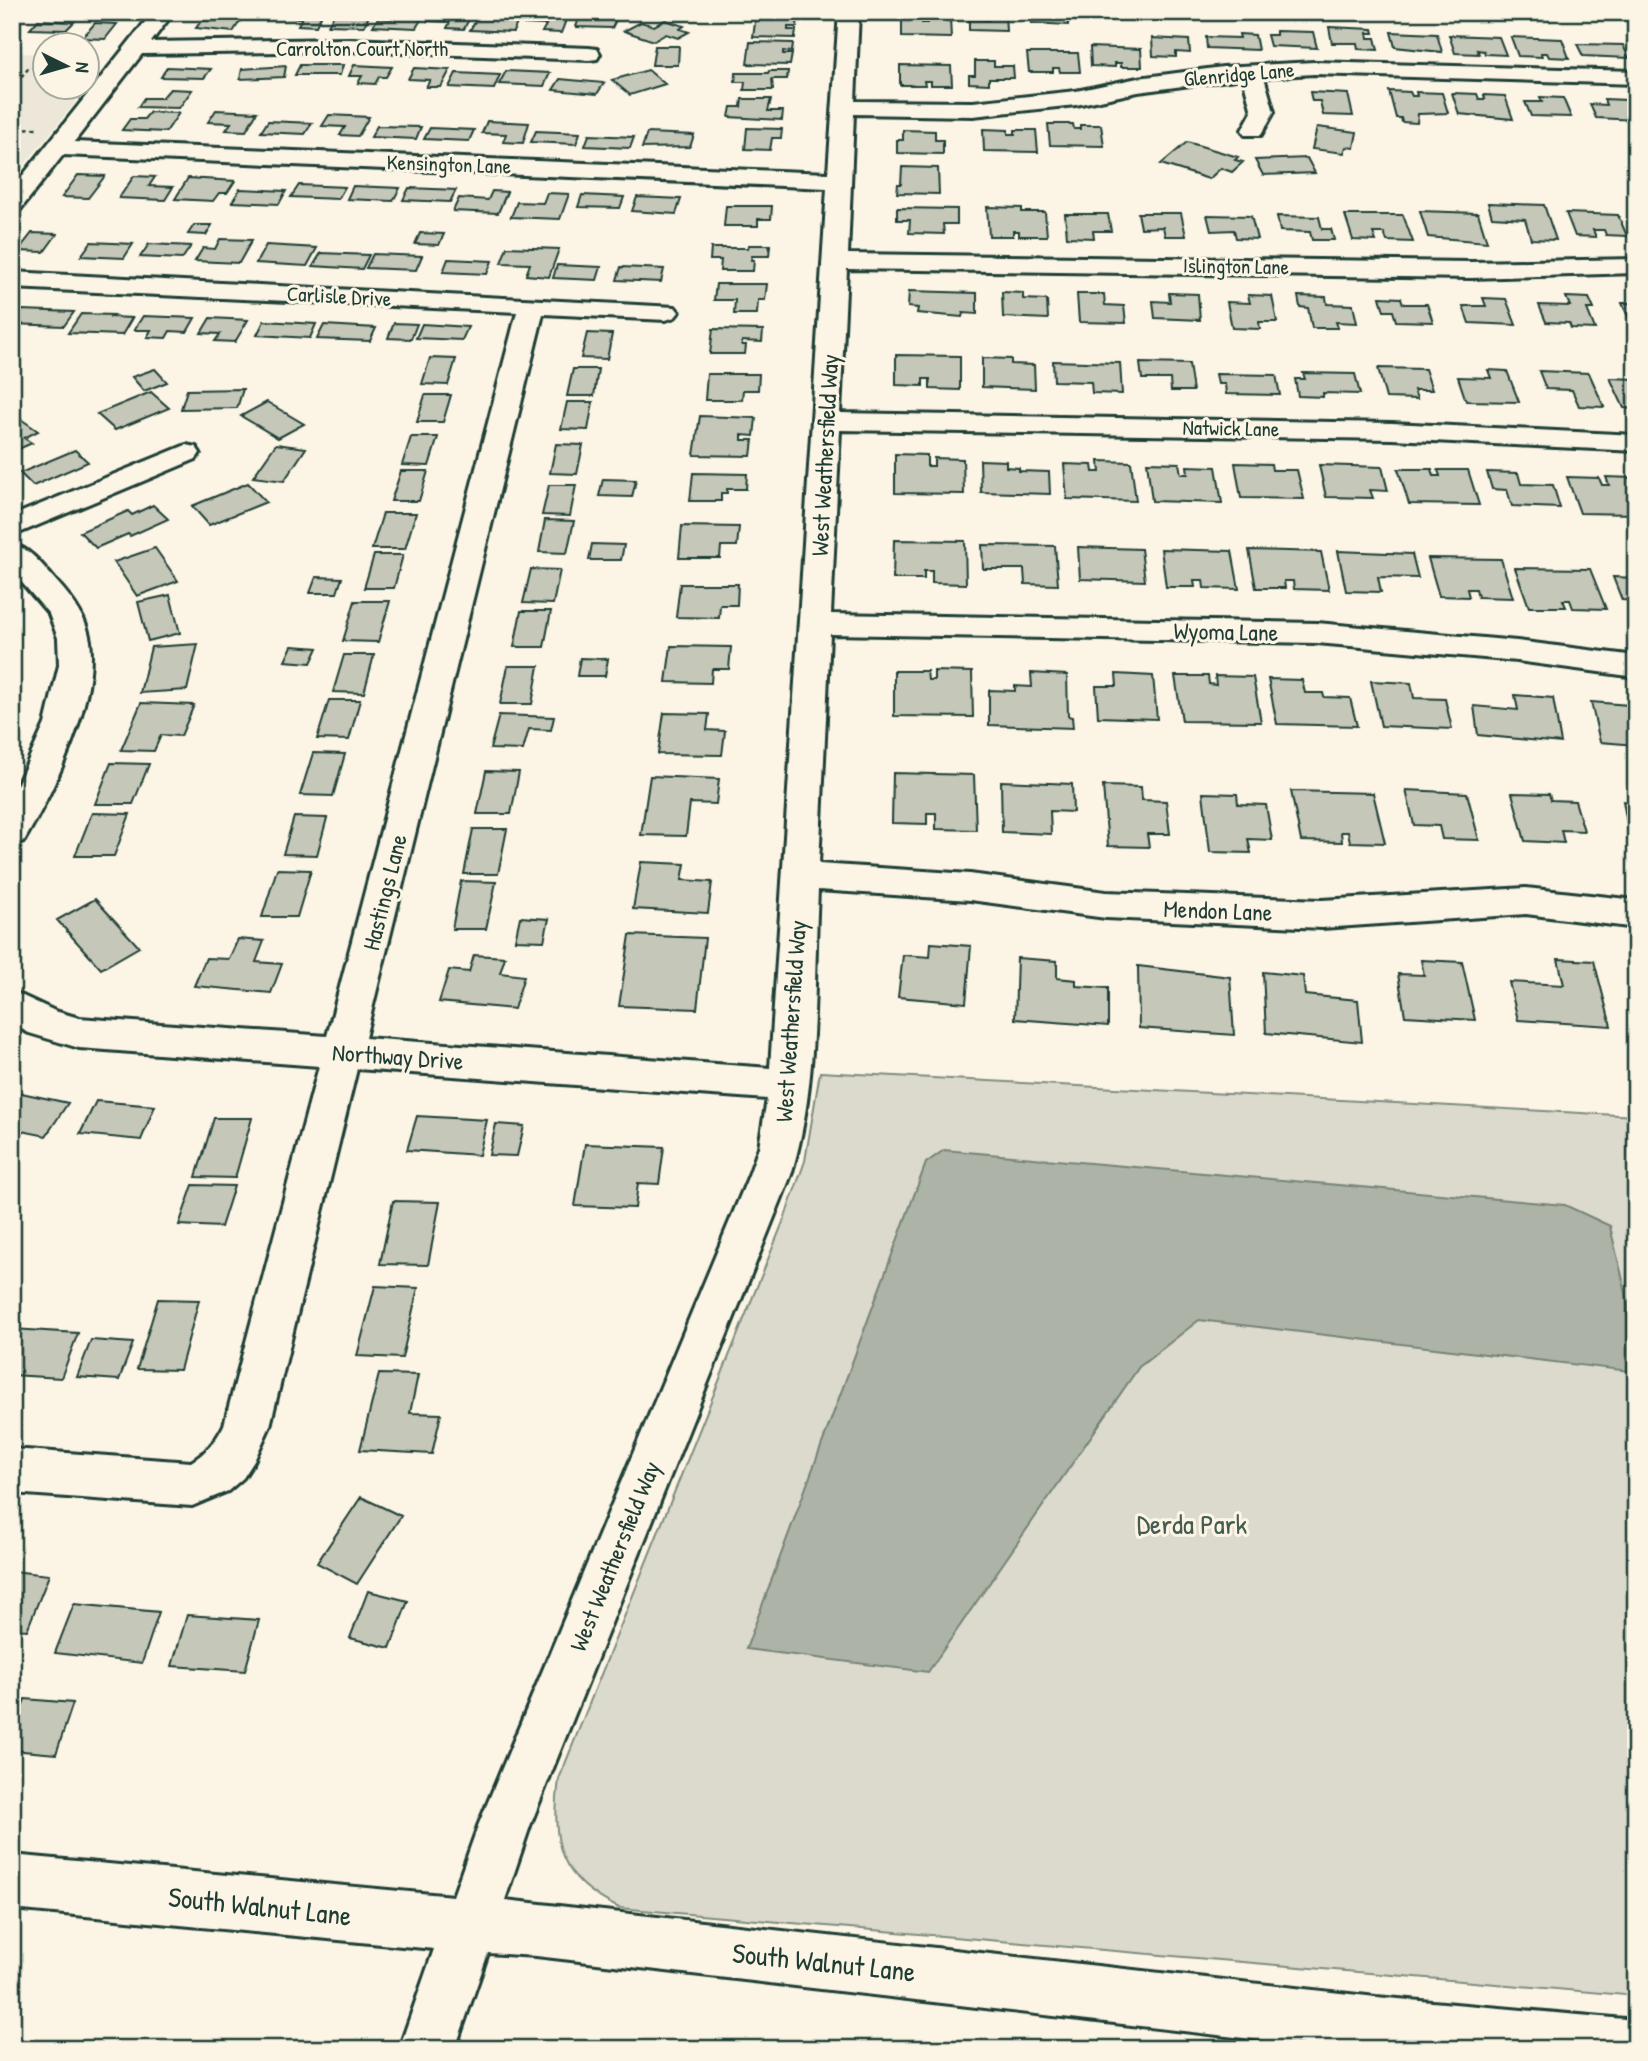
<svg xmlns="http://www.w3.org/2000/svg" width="1648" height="2061" viewBox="0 0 1648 2061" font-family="'Patrick Hand',sans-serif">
	<rect width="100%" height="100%" fill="#fcf5e5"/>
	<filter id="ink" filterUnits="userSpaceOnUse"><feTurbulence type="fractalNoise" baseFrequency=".0143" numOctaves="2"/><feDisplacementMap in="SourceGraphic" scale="14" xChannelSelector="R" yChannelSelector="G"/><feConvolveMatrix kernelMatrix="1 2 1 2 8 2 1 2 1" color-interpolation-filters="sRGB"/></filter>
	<g filter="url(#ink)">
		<path fill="#ece7d8" d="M12,52L45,55L46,88H87L12,180Z"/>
		<path fill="#dcdacc" stroke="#7e8c80" stroke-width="2" d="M820,1072L1636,1116V1996L619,1908C558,1879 551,1843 559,1779L785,1217L805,1161Z"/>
		<path fill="#aeb3a7" stroke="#758479" stroke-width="2" d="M944,1150L1565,1205L1610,1226C1619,1269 1640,1328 1629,1371L1199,1320L1139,1367L928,1672L746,1649L926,1163Z"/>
		<path fill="#c5c7b9" stroke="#1f3d34" stroke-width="2" d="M285,12H323L316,26L298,25L302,18L281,17Z
			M395,12H405L425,13L416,28L373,26L378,18L392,19Z
			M433,12H458L472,13L464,29L447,28L450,22L428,21Z
			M555,12H569L561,33L542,32L546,25L524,24L529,15L553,16Z
			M1031,12H1068V25L1031,23Z
			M988,14L1005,15L1006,31L969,30V19L988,20Z
			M334,15L369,16L364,26L328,25Z
			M756,16L798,17L797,27H788V30H796L795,38L753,37Z
			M477,18L519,19L513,32L470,30Z
			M579,18L616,20L612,28L576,27Z
			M928,18H950L951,38L902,37V20H922V23H928Z
			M38,20L74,22L66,30L30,29Z
			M202,20L240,21L233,32L196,28Z
			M665,20L684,26L680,29L689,32L678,38L666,34L654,41L624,31L641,22L654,26Z
			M95,23L117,24L105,39L82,38Z
			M1329,27L1373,29L1374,33H1367L1368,38H1375L1378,50L1358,49L1357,43H1332Z
			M1276,31L1313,32L1317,48L1270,46L1267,35H1276Z
			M1391,32L1437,34L1442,52L1395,47Z
			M1239,34L1255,35L1258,50L1207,48L1206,37L1240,38Z
			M1449,35L1499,37L1506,55L1485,54L1484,51L1477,50L1479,54L1455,53Z
			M1511,37L1562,39L1569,58L1549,57L1547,53H1541L1542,57L1518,56Z
			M1152,38L1189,40L1190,53L1176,52V57L1153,56Z
			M750,42L793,43L792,52L783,51V54H792L790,65L747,64Z
			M1577,44L1623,45L1629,58L1583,56Z
			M655,46H679L678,65H652Z
			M1090,47L1141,49L1142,67H1121V63H1115V67L1091,66Z
			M1027,53H1078L1080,72H1060L1059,68H1053V72H1029Z
			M975,61H994V66H1013L1014,78H989V84L969,83V75H975Z
			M300,65H343L340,75H295Z
			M354,65L392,67L386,77H379L375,84L358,83L362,76H349Z
			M900,65L951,66L952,85H931V81H924L925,85H900Z
			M286,66L284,77L240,79L242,69Z
			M167,67L211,69L204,78L161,77Z
			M414,68L450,70L441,87H426L430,80L408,79Z
			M648,70L665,84L630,95L612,80Z
			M506,71L550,73L544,86L499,84Z
			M769,71H788L787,79H772L773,90H744L745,82H735L736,73H768Z
			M456,73L500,75L494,89L449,87Z
			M560,79L604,83L597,94L553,90Z
			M170,89L192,90L179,108L138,107L144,98H162Z
			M1389,91L1410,92L1412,96H1417L1416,92L1442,93L1448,113L1418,114L1417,123L1402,122L1401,118H1396Z
			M1310,92L1348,94L1353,116L1323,115L1320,101H1312Z
			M1452,93L1477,94L1479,99H1485L1484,95L1505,96L1513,119L1459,114Z
			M1540,97L1563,98L1571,117L1531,116L1525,102H1542Z
			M742,99H771L768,111H783L782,120L729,117L731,107H741Z
			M1604,99L1627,100L1636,120L1596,118L1590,104L1606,105Z
			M216,110L257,112L246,131L226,130L231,123L208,122Z
			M150,112L179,113L166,132L122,130L130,119H144Z
			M329,115L369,117L358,136L340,135L345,127L322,126Z
			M268,121L312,123L305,134L261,132Z
			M487,121L529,123L523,143L503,142L506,134L482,133Z
			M1048,124H1073L1074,129H1080V125H1101L1104,146L1050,145Z
			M377,126L421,127L416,139L371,137Z
			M1317,127L1357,132L1354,148L1346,147L1344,153L1312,149Z
			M430,128L474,130L469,141L424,139Z
			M747,128L782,129L781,138H772L770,150L745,149Z
			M983,129L1008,130V134H1015V130H1036L1038,152L984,151Z
			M903,130L935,131V140H943V154L897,153V140H903Z
			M536,131L580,133L576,144L531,142Z
			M647,133L694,135L690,147L642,148Z
			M589,135L634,137L630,148L585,146Z
			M1187,142L1238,157L1235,160L1243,162L1232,172L1221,168L1209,179L1161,164Z
			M1307,158L1315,173L1263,175L1255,160Z
			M902,167L938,168L939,194L897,193L898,184H901Z
			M78,175L105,176L88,198L62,197Z
			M134,176L155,177L149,186L173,187L165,200L119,198Z
			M188,178L235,181L227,193H219L213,201L175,199Z
			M299,185L345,187L338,199L291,197Z
			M353,186L400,188L393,201L347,199Z
			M409,188L456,190L450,202L403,200Z
			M240,189L286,191L279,204L232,202Z
			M492,191L507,192L498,213L453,211L459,198L488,200Z
			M547,193L569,194L560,219L511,217L517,202L543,203Z
			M582,195L624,197L620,208L578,207Z
			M637,197L681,199L676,214L632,211Z
			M1488,203L1544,205L1556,240L1531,239L1525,219L1492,217Z
			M726,206H772L771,219H758V226H724Z
			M987,207L1022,208V212H1045L1047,236H1019V231H1013V236H989Z
			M897,208L957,209V224H943L944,234L909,233L910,220H897Z
			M1420,211L1478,213L1487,242L1428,237Z
			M1138,213H1181L1186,236H1165L1163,227L1141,228Z
			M1566,213L1618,215L1627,236L1606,235L1604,230H1593L1596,237L1575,236Z
			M1065,214H1108L1111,231H1093L1094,238L1067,237Z
			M1207,215L1251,216L1257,239L1236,238L1234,230L1211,231Z
			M1345,215H1403L1413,242L1387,241L1384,233H1373L1376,241L1353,240Z
			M1277,216L1319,217L1322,229H1331L1334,240H1312L1310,232L1280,231Z
			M194,225H212L206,235L188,234Z
			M32,233L57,234L44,252L18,251Z
			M420,233L444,234L439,245L415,244Z
			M220,239L252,240L239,263L195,261L203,248L215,249Z
			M91,242L133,244L124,258L81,256Z
			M149,244L191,246L182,259L140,257Z
			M266,245L317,248L307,266L256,263Z
			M749,245H770L769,256H752L751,260H754L753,271H720L721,260H710L711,248H748Z
			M507,247L559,249L549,277L526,275L530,264L501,263Z
			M321,253L369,255L362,269L313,266Z
			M373,254L422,256L416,270L366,268Z
			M448,259L492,261L487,274L443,272Z
			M557,265L601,267L597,280L553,278Z
			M621,267L664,269L661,282L617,280Z
			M716,284H767L765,300H758L757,314H734L735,300H714Z
			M909,291L977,293V314L963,313L962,317L917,313L918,308L908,307Z
			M1002,292L1023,293V299L1047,300L1048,319L1003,317Z
			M1169,293L1198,294L1200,320L1155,318L1153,301L1170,302Z
			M1077,294H1104L1105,305L1124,306L1126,323L1079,322Z
			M1248,295L1272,296L1277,322H1259L1260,329L1232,328L1227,302L1250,303Z
			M1298,296L1326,297L1327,304L1353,305L1357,323L1336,322L1338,328H1312L1308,308L1300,307Z
			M1380,297L1401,298L1403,304H1427L1433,322L1396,321L1393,311H1384Z
			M1566,297L1589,298L1594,309H1587L1595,329L1571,328L1569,323L1546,322L1539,305L1570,306Z
			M1483,298L1506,299L1516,325L1469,323L1463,306H1486Z
			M1622,303H1636V321H1630Z
			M22,310L74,312L64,326L12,324Z
			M81,314L113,315L111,317L132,318L122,335L68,333Z
			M143,316L195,318L187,332L170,331L166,338L147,337L151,330H134Z
			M210,318L248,320L235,342L215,341L220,334L201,333Z
			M264,321L316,324L310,338L257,335Z
			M394,323L417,324L411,339L388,338Z
			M422,324L468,327L462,340L416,338Z
			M324,325L376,328L370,341L317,339Z
			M713,329L763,330L762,342L742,341V345H746L745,354H710Z
			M587,333L612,334L607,359L581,358Z
			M896,355L960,356V390L930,389V379H923V386L896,385Z
			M430,358L456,359L448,385L422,384Z
			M982,358L1011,359V364L1034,365L1035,389L982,387Z
			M1053,361L1120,363L1122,394L1092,393L1091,382L1054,381Z
			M1140,363L1189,364L1193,391H1171L1170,379H1142Z
			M1378,368L1425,369L1432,390H1414L1417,399L1386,398Z
			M155,369L167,382L144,391L132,377Z
			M573,369H598L594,396H567Z
			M1488,370L1507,371L1519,402L1466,401L1458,377L1491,378Z
			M1539,371L1589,373L1604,407L1579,406L1572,390L1546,389Z
			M1303,373L1355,374L1360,394L1323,393V397L1298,396L1295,379H1305Z
			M707,374H759L758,390H743L742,400H705Z
			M1216,374L1276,375L1280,395L1226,394L1225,384H1218Z
			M1610,378L1636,379V409L1624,408Z
			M243,389L237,408L181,409L187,390Z
			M151,392L169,408L115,430L97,414Z
			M425,395H451L443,422H417Z
			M267,402L304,424L278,438L241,416Z
			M567,402H593L588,430L561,429Z
			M15,415L38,431L24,438L32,443L12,452V416Z
			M700,416L756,418L754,436L742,435V440H753L751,456L694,455Z
			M411,437H438L429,466L402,465Z
			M276,444L306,448L284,481L253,477Z
			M556,444L583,445L577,474L550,473Z
			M75,450L88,462L33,486L20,473Z
			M895,454L927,455V466H934V458L963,459L964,494L895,493Z
			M980,460L1006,461V467L1019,468V471L1049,472L1050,494L981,492Z
			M1099,461L1131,462L1136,501L1067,499L1064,464L1092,465L1093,472H1100Z
			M1147,462L1179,463L1181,474H1188L1187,466L1216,467L1222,503L1152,501Z
			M1235,463L1271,464L1272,470H1297L1304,499L1241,498Z
			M1319,465L1382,467L1388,491L1370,490L1373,498L1326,497Z
			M1398,469H1432L1434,476H1440L1438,470H1468L1479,505L1409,504Z
			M401,471H428L419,501H391Z
			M1487,472L1518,473L1521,484L1553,485L1560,508L1512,506L1507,490L1492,489Z
			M693,473L747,474L746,489H727V493H721V501H690Z
			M1567,477L1599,478L1602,485H1609L1606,477L1635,478L1636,514L1580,513Z
			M603,479L636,480L632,497L599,496Z
			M248,483L266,502L209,525L192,506Z
			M549,485H576L570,516L542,515Z
			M153,505L168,519L130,536L128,534L96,548L80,532L128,511L132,515Z
			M383,513H416L405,549H372Z
			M545,520L574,521L567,553L539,552Z
			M682,526L739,527L737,546H721L720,558H679Z
			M894,540L965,541L966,584L932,583V571H924V579H893Z
			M592,544L624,545L621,560H589Z
			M982,545L1055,546L1058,585L1025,584L1024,569H983Z
			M1078,547L1141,549L1145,581L1080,579Z
			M155,548L178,581L137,596L114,562Z
			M1161,549L1232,551L1239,589L1204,588L1203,580H1194L1195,587H1166Z
			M1249,550L1321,552L1329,590L1294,589L1293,581H1284L1285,588H1256Z
			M1338,551L1412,554L1418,578L1378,577L1381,592L1346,591Z
			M374,555H403L394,588H364Z
			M1428,558L1501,559L1513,598L1478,597L1476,589H1467L1469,597L1439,596Z
			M1515,568L1590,569L1606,609L1573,608L1570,600H1563L1566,607H1529Z
			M531,569L560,570L553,604L523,603Z
			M316,577L342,578L337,593H310Z
			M1613,577L1636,578V601L1622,600Z
			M680,584H738L737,605H720L719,618L676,617Z
			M170,595L180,633L148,641L138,602Z
			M355,601H390L378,642L343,641Z
			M521,611H551L544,647H514Z
			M198,644L187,690L140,693L151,647Z
			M292,646L318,648L311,663L285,661Z
			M671,646L731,647L729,669H712L711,683L666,682Z
			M344,655H374L364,693L333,692Z
			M580,658L608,659L605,676H577Z
			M508,666H539L532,704H500Z
			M894,671H927L928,680H934V671L972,672L973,717L894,716Z
			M1031,673L1067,675L1068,716L1072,717L1073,728L989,725V690L1015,691V686L1032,687Z
			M1116,674L1153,676L1157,719L1098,717L1096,686H1117Z
			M1175,676H1208L1209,684L1216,685L1215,676L1253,677L1261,722L1182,721Z
			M1268,679L1302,680L1305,693H1323L1324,697L1350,698L1357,726L1277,724Z
			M1371,681L1411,683L1414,698L1445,699L1452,729L1381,726Z
			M1515,695L1553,698L1561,743L1478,735L1474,706L1518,710Z
			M329,700H360L349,740L317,739Z
			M1591,702L1629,705L1632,720H1636V745L1600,742Z
			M141,703L194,705L181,736L161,735L154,751L121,750Z
			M664,713L709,714L707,730L725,731L722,755L658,754Z
			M499,715L554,717L551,730L529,729L523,750L490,749Z
			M313,753L345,754L333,796L300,795Z
			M111,763L149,764L133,804H95Z
			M486,771L519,772L511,814H477Z
			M893,773L974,775L976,830L936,829V813H927V824L892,823Z
			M650,776L719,779L716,804L690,803L686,836L641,835Z
			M1001,781L1072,784L1073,812L1050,811L1051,834L1002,832Z
			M1103,786L1141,787L1142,800L1166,801L1170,834H1147L1149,847L1108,846Z
			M1406,790L1467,793L1479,840L1442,839L1439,826L1414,825Z
			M1291,791L1373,793L1385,843L1350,842L1348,832H1341L1342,842L1301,841Z
			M1203,793L1237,794L1238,804L1266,805L1272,840L1248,839L1251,853L1210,852Z
			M1512,793L1549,794L1551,800L1575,801L1584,831L1561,830L1564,843L1525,841Z
			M1623,801L1636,803V830L1628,829Z
			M92,813L130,814L114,856H75Z
			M294,817L327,818L317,855L283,854Z
			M473,829H507L498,874H464Z
			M641,862L685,864L682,880L712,882L708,913L633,909Z
			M277,869L311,870L297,917H262Z
			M461,881L496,882L486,929H452Z
			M95,899L139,947L101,969L57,920Z
			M520,917L549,919L544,941L515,940Z
			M630,935L705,938L697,1009L619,1006Z
			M238,939L264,941L256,962L282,964L271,993L194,986L206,958L229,959Z
			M931,943L971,946L966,1003L898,997L903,955L930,957Z
			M474,955L505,957L500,973L524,976L514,1009L439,1002L449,970L469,972Z
			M1017,958L1057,961V978L1076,980V986L1108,988V1026L1015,1019Z
			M1558,959L1594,961L1611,1026L1518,1020L1509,982L1564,985Z
			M1421,960L1462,962L1475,1020L1405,1016L1398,974L1424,975Z
			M1138,966L1230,977L1234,1035L1139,1028Z
			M1263,972L1303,976L1305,995L1358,1000L1362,1042L1266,1033Z
			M12,1091L68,1103L46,1136L12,1129Z
			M96,1101L155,1106L141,1140L80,1134Z
			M417,1116L487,1120L479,1155L407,1150Z
			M214,1118H252L235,1178L196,1177Z
			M496,1124L524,1126L517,1156L489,1155Z
			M585,1144L664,1147L659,1184L638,1183L635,1208L575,1206Z
			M193,1185L234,1186L221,1227L179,1225Z
			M393,1201L440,1202L428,1265L380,1264Z
			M375,1286L418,1288L402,1358L357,1356Z
			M158,1299L199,1300L180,1370L137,1369Z
			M12,1329L78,1333L61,1378L12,1375Z
			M91,1340L133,1343L119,1380L77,1377Z
			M379,1374L418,1375L410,1413L441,1414L432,1454L360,1450Z
			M361,1497L401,1516L357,1584L317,1563Z
			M12,1571L49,1575L27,1630L16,1629L12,1639Z
			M368,1591L408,1601L390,1648L350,1638Z
			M74,1604L159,1612L142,1663L55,1653Z
			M187,1615L259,1620L245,1671L172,1666Z
			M25,1699L73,1703L56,1754L12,1750V1735Z"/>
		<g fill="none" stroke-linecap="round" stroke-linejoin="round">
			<g stroke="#1f3d34" stroke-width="6">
				<path id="minor" d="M153,12H174L151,42L348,39L589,48L597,49L600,54L597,59L589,60L348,51L142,54L74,142L828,173L839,12H859L855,101L973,102L1076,91L1138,78L1223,67L1314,62L1636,71V84L1314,74L1264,77L1274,112L1261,135H1245L1242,130L1252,112L1243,78L1138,92L1076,105L973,116L854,114L848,254L1471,262L1636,259V273L1471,278L847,269L840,413L1392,423L1636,435V451L1392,439L840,430L831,614L1317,623L1517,641L1636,656V677L1517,661L1317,643L830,634L819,864L970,874L1106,892L1322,900L1526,888L1636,900V928L1526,914L1322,928L1106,918L970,900L818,890C813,984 819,1085 791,1175L530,1826L505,1900L1376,1997L1636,2020V2049H1339L536,1956L488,1953L455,2049H399L434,1949L12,1909V1855L453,1896L478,1826L749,1175L759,1147L767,1099L357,1069L270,1426L254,1461L243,1478L228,1491L192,1506L12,1493V1449L191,1462C206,1453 216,1441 224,1425L319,1066L79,1048L29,1033L12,1024V991L55,1011L79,1018L327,1036L517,312L12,288V272L675,307L679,312L675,317L666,320L543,314L365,1038L770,1068L827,188L63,155L20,210L12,212V189Z
					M186,445L196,447L200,453L196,459L12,536V516Z
					M12,544C30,548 44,567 56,581C71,597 87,618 90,641C98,700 54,790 24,841L12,844V796L45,724L59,665L58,638L49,614L12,571Z"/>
			</g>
			<path stroke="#1f3d34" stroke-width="2.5" stroke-dasharray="3.5 3.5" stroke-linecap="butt" d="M12,87L28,69L46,64
				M12,129L39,128"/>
			<use href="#minor" fill="#fcf5e5" fill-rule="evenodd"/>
		</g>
	</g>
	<g text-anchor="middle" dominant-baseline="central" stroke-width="6" stroke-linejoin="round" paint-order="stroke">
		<g font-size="21" fill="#1f3d34" stroke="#fcf5e5">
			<text x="362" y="48">Carrolton Court North</text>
			<text transform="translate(1239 74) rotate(-5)">Glenridge Lane</text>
			<text transform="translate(449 164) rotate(2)">Kensington Lane</text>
			<text transform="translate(1236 266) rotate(1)">Islington Lane</text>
			<text transform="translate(339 296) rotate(3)">Carlisle Drive</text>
			<text transform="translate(1231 428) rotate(1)">Natwick Lane</text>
		</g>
		<g font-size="24" fill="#1f3d34" stroke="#fcf5e5">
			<text transform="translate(824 455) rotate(-87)">West Weathersfield Way</text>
			<text transform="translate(1226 631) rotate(1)">Wyoma Lane</text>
			<text transform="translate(384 892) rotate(-76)">Hastings Lane</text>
			<text transform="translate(1218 910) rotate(2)">Mendon Lane</text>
			<text transform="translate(790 1021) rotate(-86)">West Weathersfield Way</text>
			<text transform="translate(398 1056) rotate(4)">Northway Drive</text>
			<text transform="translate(614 1556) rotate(-68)">West Weathersfield Way</text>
		</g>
		<g font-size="28" fill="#455c52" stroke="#fcf5e5">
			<text x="1192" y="1524">Derda Park</text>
		</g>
		<g font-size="28" fill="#1f3d34" stroke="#fcf5e5">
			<text transform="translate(260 1906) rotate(6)">South Walnut Lane</text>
			<text transform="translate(824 1962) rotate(6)">South Walnut Lane</text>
		</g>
	</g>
	<rect width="1648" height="2061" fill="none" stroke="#fcf5e5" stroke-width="42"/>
	<rect x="21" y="21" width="1606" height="2019" fill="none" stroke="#1f3d34" stroke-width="2.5" filter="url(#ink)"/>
	<g transform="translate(66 66) rotate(95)"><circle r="33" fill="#fcf5e5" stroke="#a4ab9e" stroke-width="2"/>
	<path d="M0-5L12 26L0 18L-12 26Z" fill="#1f3d34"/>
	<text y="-10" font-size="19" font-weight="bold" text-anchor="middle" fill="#1f3d34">N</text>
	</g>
</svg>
